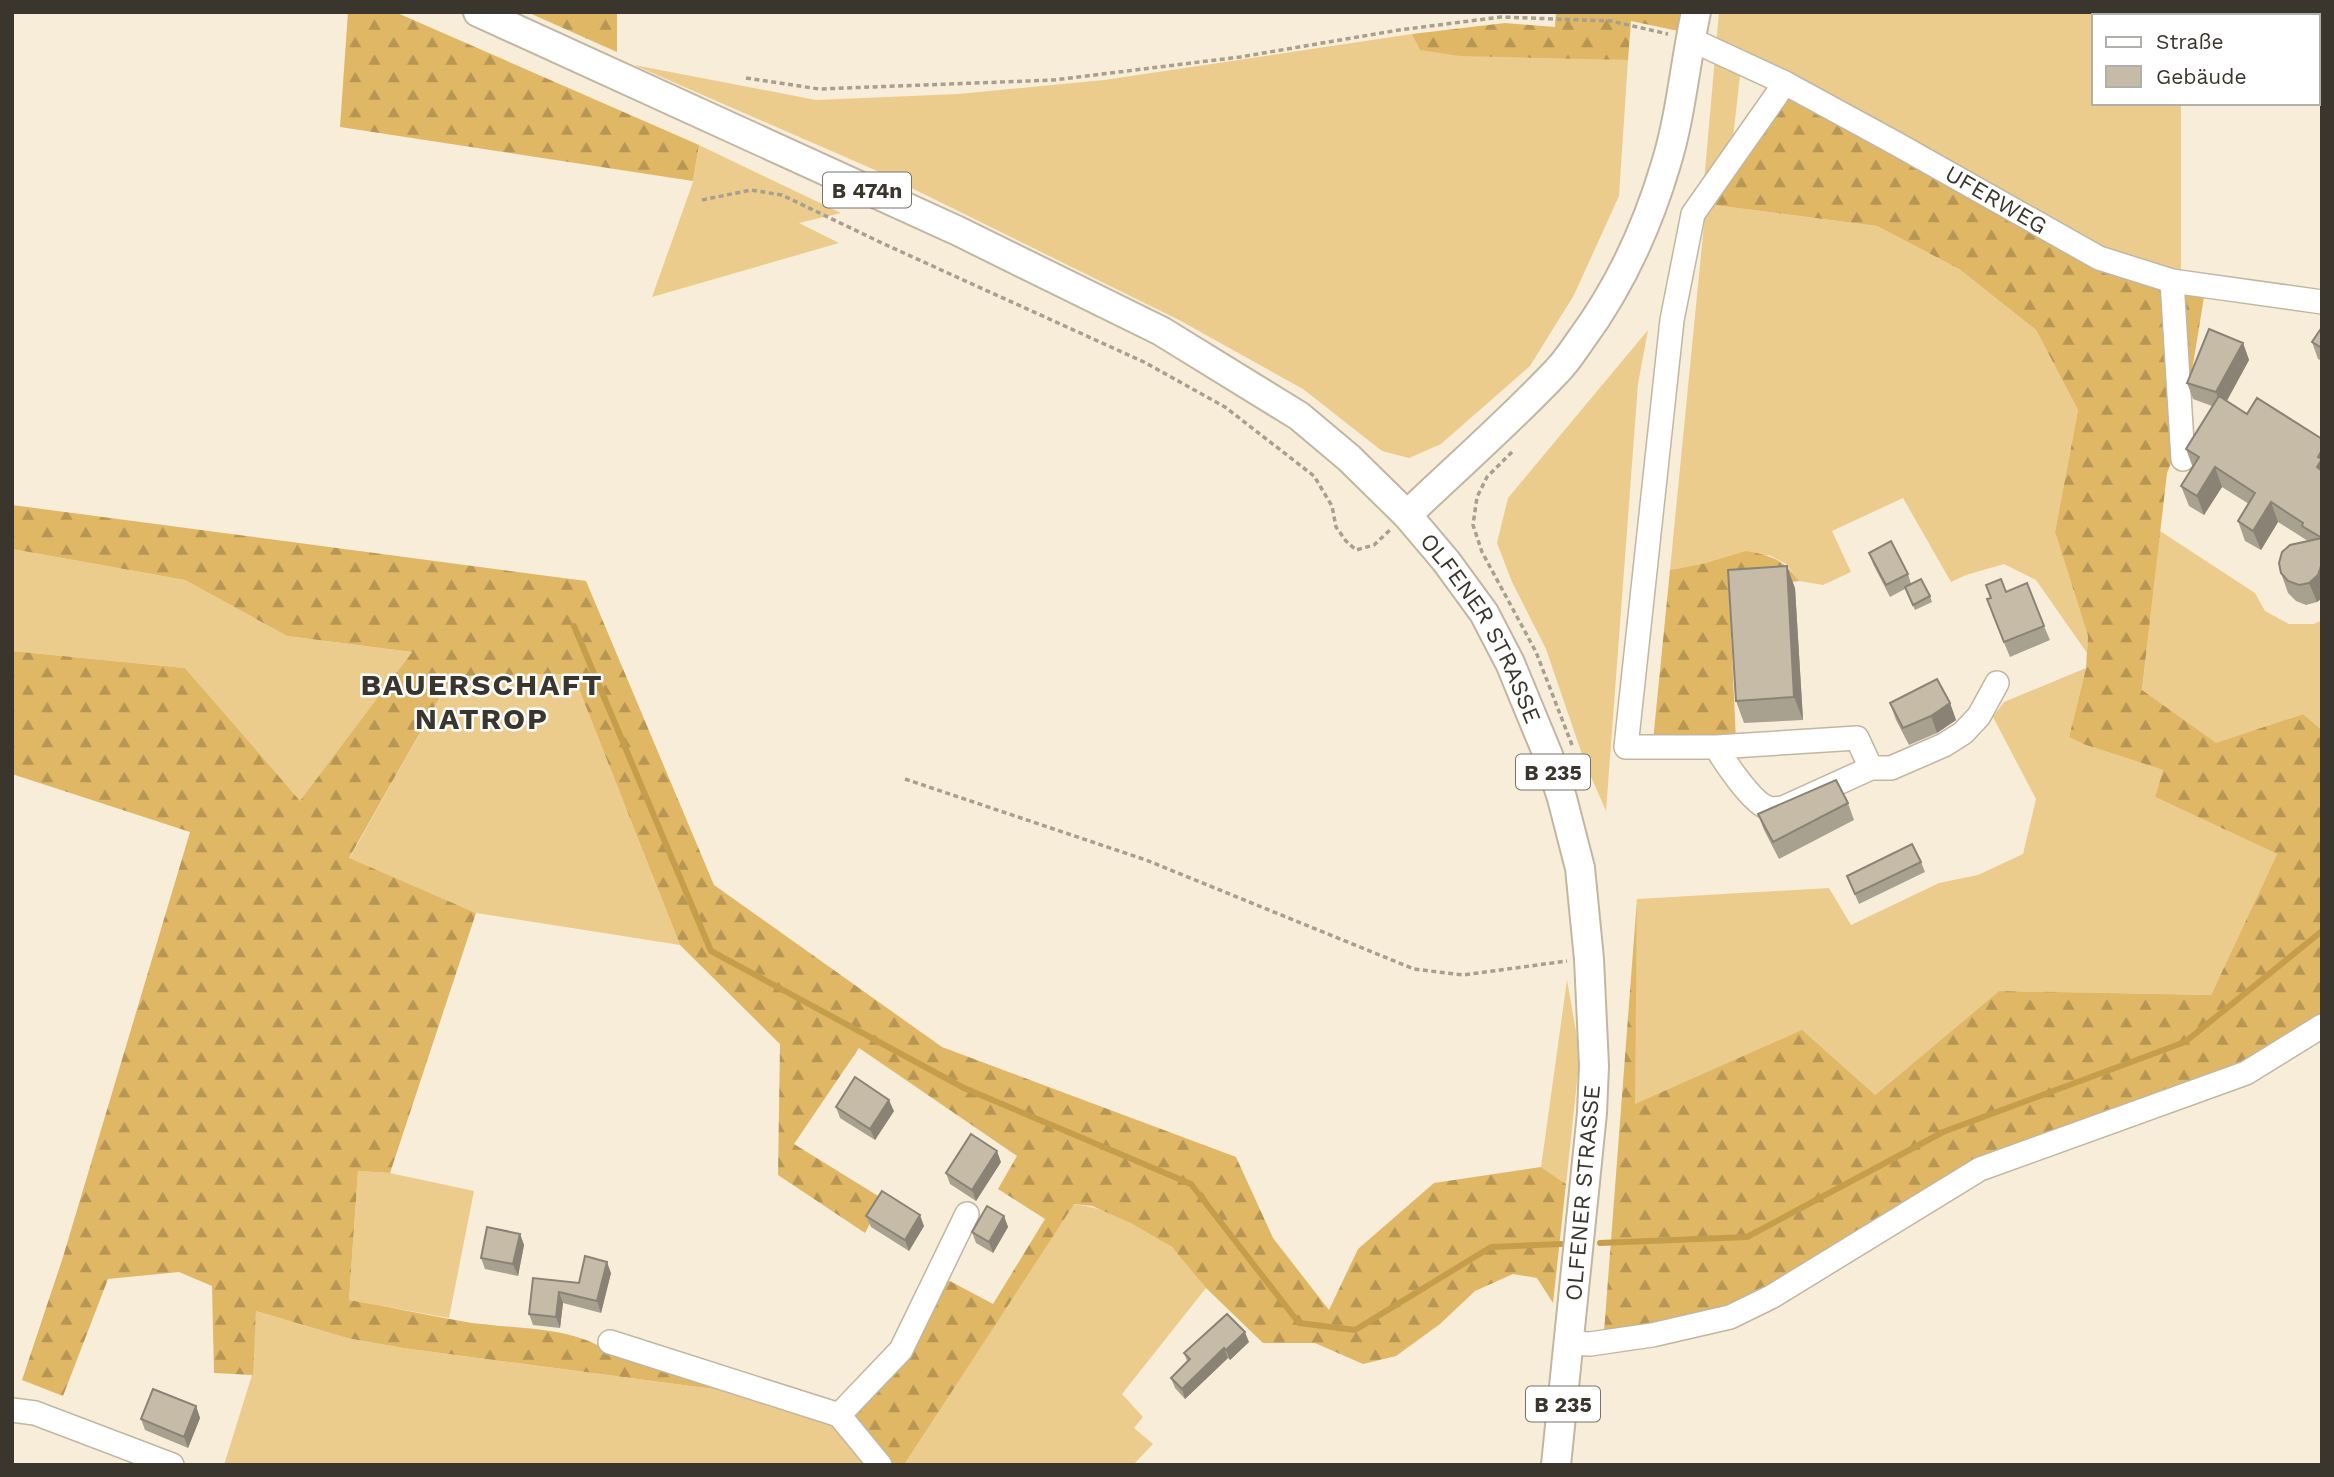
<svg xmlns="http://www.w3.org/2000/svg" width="2334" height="1477" viewBox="0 0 2334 1477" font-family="'Work Sans',sans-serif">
	<defs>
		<pattern id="forest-firs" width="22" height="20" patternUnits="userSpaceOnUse" patternTransform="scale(1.75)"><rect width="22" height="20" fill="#e0b765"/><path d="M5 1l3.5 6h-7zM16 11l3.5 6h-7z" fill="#b79654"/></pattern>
	</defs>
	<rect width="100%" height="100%" fill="#f8edd8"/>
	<path fill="#eccc8c" d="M1719,12H2181V16H2094V103H2181V274L2105,249L1743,49L1732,147L1704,182Z
		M1412,34L1421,50L1628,60L1619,196L1574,295L1530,366L1441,444L1409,458L1382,451L1303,389L1179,320L875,170L634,65L816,100L958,94L1104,80Z
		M699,145L841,213L799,223L839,243L652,297L693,182Z
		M1706,204L1877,226L1959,269L2036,330L2078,410L2055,532L2088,636L2087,653L2036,580L2004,564L1966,575L1951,582L1903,498L1832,531L1851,572L1823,585L1799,581L1786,564L1769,555L1706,563L1670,570Z
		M1648,330L1638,384L1606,811L1585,763L1546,649L1512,582L1497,543L1508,498Z
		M2160,531L2255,593L2265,611L2289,624H2314L2322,620V730L2303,714L2216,744L2142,691Z
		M12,549L185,580L287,636L412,652L300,802L185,668L12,651Z
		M2086,668L2069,737L2083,744L2163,770L2155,797L2277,854L2211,995L1999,991L1875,1095L1634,1104L1637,899L1829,888L1851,925L1939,883L1978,875L2023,854L2036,799L1993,717L2004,702Z
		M573,674L680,945L476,913L349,859L452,676Z
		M1567,980L1580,1054L1566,1184L1541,1167Z
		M358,1171L390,1173L474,1191L449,1318L349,1300Z
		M1073,1204C1107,1208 1143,1225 1170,1246C1184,1256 1195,1275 1206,1288L1122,1394L1143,1417L1134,1428L1153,1444L1133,1465H904Z
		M256,1311L347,1338L403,1348L721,1390L833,1421L867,1465H224L252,1375Z"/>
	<path fill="url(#forest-firs)" d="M348,12H395L699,145L693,181L340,127Z
		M527,12H617V52Z
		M1556,12H1685L1683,32L1631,21L1628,60L1460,56L1420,50L1412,34L1505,23L1555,27Z
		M1788,94L2100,268L2204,297L2181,438L2167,473L2142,690L2216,743L2303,714L2322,730V1018L2241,1066L1986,1162L1768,1289L1712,1310L1663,1322L1604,1332L1637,899L1635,1104L1802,1030L1875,1095L1999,991L2211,995L2277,854L2155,797L2163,770L2083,744L2069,737L2086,668L2088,636L2055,532L2078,410L2036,330L1959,269L1877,226L1706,204Z
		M12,505L586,581L714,885L942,1047L1236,1157L1273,1238L1329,1310L1358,1249L1434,1183L1541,1167L1566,1184L1553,1303L1537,1278L1513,1274L1475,1291L1440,1324L1396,1356L1363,1364L1315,1343H1263L1206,1288L1172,1247L1131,1223L1092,1206L1074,1204L904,1465H895L849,1415L908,1351L948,1280L993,1304L1045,1219L998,1189L1017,1156L859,1048L794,1144L883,1199L865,1233L778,1175L780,1044L680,945L573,674L452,676L349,858L476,913L390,1173L358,1171L349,1300C390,1307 431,1316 472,1323C515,1329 572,1326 609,1352L721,1390L403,1348L347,1338L256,1311L253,1375L214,1373L212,1286L179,1272L108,1279L63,1396L22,1380L63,1257L190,832L12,774V651L185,668L300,801L412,652L287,636L185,580L12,549Z
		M1746,551C1773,556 1782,559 1799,581L1729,590L1736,741H1653L1670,570L1706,563Z"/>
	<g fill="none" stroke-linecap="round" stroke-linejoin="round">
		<path stroke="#c69e4b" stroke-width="6" d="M574,626L711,951L964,1088L1191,1184L1299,1323L1355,1330L1491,1247L1562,1244
			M1600,1243L1747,1237L1943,1132L2185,1042L2322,931"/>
		<g stroke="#c1b6a2" stroke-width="26">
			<path id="minor" d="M1690,39L1785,83L1895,143L2099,258L2172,281L2322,302
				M1785,83L1693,214L1672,320L1626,747H1716L1857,738L1871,768
				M2172,281L2183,459
				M1716,747C1724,761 1751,801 1766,807C1771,810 1777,808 1783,808L1871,768H1891L1944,745L1963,733L1979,716L1997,683
				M610,1342L839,1415L880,1465
				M1570,1343L1590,1344L1652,1335L1730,1317L1771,1297L1980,1169L2246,1073L2322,1026
				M12,1410L35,1413L172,1465
				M839,1415L901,1350L967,1214"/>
		</g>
		<g stroke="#c1b6a2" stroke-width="32">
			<g id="major">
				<path id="s1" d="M478,12L958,231L1161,331L1299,416L1349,458L1407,515L1446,561L1484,613L1510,663L1548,755L1562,798L1580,868L1589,959L1594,1066L1592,1113L1556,1465"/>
				<path d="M1407,515C1457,467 1511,420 1557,371C1566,362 1573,351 1580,341C1620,287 1647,228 1666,164C1681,115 1685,63 1696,12"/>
			</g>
		</g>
		<path stroke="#a79f8f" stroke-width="3.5" stroke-dasharray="5 3.5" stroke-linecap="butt" d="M746,78L819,89L1054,80L1240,57L1399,30L1501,17L1611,21L1668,34
			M702,200L751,190L782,195L884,244L1144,362L1225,407L1314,476L1332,506L1336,527L1346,541L1356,550L1374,545L1390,530
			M1512,452L1487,477L1477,497L1473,525L1482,552L1536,652L1572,745
			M905,779L1146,860L1414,969L1463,975L1567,961"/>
		<use href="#minor" stroke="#fff" stroke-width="23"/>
		<use href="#major" stroke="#fff" stroke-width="28"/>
	</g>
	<path fill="#a9a190" d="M2322,327V361L2318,359L2312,342Z
		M2243,343L2249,360L2227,401L2247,414L2322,439V598L2317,602L2306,605L2296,601L2288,593L2281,573L2308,541L2278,522L2261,550L2245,541L2238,521L2249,504L2222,487L2204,515L2189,506L2181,486L2193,468L2186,449L2212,406L2193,399L2187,383Z
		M1869,553L1908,574L1911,584L1930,596L1932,602L1915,610L1905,589L1890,597L1873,564Z
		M1795,588L1803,720L1744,723L1736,701Z
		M2006,592L2044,626L2050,640L2010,657L1992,614Z
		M1890,703H1950L1956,720L1937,733L1909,745L1896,720Z
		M1848,803L1854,820L1779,859L1764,830L1758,814Z
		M1921,862L1925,872L1859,904L1847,876Z
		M836,1107L894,1111L875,1140L840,1118Z
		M1001,1162L976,1201L950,1184L946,1173Z
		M866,1216L924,1226L909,1251L871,1227Z
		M1004,1216L1008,1227L993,1253L976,1243L972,1232Z
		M520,1234L524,1245L518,1276L485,1269L481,1258Z
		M611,1273L601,1313L563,1303L560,1328L533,1325L529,1314L533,1278L579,1283Z
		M1249,1342L1230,1360L1228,1358L1185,1399L1175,1388L1171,1378L1187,1361L1184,1353Z
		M196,1406L200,1418L188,1448L145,1430L141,1419Z"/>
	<path fill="#8a8375" d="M2243,343L2249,360L2222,409L2216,392Z
		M2322,450V482L2317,467L2318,457Z
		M2215,467L2222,487L2204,515L2197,496Z
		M2271,502L2278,522L2261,550L2253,531Z
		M2322,563V598L2317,602L2309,583Z
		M1787,566L1795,588L1803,720L1794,697Z
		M1950,703L1956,720L1937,733L1931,716Z
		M889,1100L894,1111L875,1140L870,1129Z
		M997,1151L1001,1162L976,1201L972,1190Z
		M920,1215L924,1226L909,1251L905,1240Z
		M1004,1216L1008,1227L993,1253L989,1242Z
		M520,1234L524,1245L518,1276L513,1264Z
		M607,1262L611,1273L601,1313L597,1301Z
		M559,1292L563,1303L560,1328L556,1317Z
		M1245,1332L1249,1342L1230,1360L1226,1350Z
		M1224,1348L1228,1358L1185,1399L1182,1389Z
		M196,1406L200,1418L188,1448L184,1437Z"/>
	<path fill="#c5bba7" stroke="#8a8375" stroke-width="2" d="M2322,327V348L2312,342Z
		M2209,329L2243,343L2216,392L2187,383Z
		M2219,396L2247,414L2257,398L2322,439V450L2318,457L2322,459L2317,467L2322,471V563L2318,575L2309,583L2299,585L2288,581L2281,573L2279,563L2282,552L2290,545L2322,538L2302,526L2303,523L2271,502L2253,531L2238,521L2255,493L2215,467L2197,496L2181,486L2199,457L2186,449Z
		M1891,541L1908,574L1886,585L1869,553Z
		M1787,566L1794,697L1736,701L1728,570Z
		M1921,579L1930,596L1913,605L1905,587Z
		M2001,579L2006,592L2027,583L2044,626L2004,642L1987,599L1991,598L1986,585Z
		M1937,679L1950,703L1931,716L1903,728L1890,703Z
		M1836,780L1848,803L1773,842L1758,814Z
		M1912,844L1921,862L1855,894L1847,876Z
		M855,1077L889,1100L870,1129L836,1107Z
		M971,1134L997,1151L972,1190L946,1173Z
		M882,1191L920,1215L905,1240L866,1216Z
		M987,1206L1004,1216L989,1242L972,1232Z
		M487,1227L520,1234L513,1264L481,1258Z
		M585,1256L607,1262L597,1301L559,1292L556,1317L529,1314L533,1278L579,1283Z
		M1227,1314L1245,1332L1226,1350L1224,1348L1182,1389L1171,1378L1190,1359L1184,1353Z
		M153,1389L196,1406L184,1437L141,1419Z"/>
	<g text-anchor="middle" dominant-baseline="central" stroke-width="5" stroke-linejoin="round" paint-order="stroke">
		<g fill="#fff" stroke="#75726d" stroke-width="2">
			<rect x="823" y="172.5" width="88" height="35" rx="5"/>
			<rect x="1516" y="754.5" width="74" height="35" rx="5"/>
			<rect x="1526" y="1386.5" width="74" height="35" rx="5"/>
		</g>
		<g font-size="21" font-weight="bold" fill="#3a362e">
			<text x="867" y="190">B 474n</text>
			<text x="1553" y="772">B 235</text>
			<text x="1563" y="1404">B 235</text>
		</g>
		<g font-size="23" fill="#3a362e" stroke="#fff">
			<text transform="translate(1996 200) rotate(30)">UFERWEG</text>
			<text stroke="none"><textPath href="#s1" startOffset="1199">OLFENER STRASSE</textPath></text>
			<text transform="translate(1583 1193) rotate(-85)">OLFENER STRASSE</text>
		</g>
		<g font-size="30" font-weight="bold" letter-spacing="2" fill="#3a362e" stroke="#fff">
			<text x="482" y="684">BAUERSCHAFT<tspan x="482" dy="34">NATROP</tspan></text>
		</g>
	</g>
	<rect width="2334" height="1477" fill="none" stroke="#3a362e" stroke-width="28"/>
	<rect x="2092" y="14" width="228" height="91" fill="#ffffff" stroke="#b0afab" stroke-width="2"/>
	<rect x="2106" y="37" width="35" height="10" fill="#ffffff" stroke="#b0afab" stroke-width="2"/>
	<text x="2156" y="49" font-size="21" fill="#3a362e">Straße</text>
	<rect x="2106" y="66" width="35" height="21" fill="#c5bba7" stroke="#b0afab" stroke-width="2"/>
	<text x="2156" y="84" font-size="21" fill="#3a362e">Gebäude</text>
</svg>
